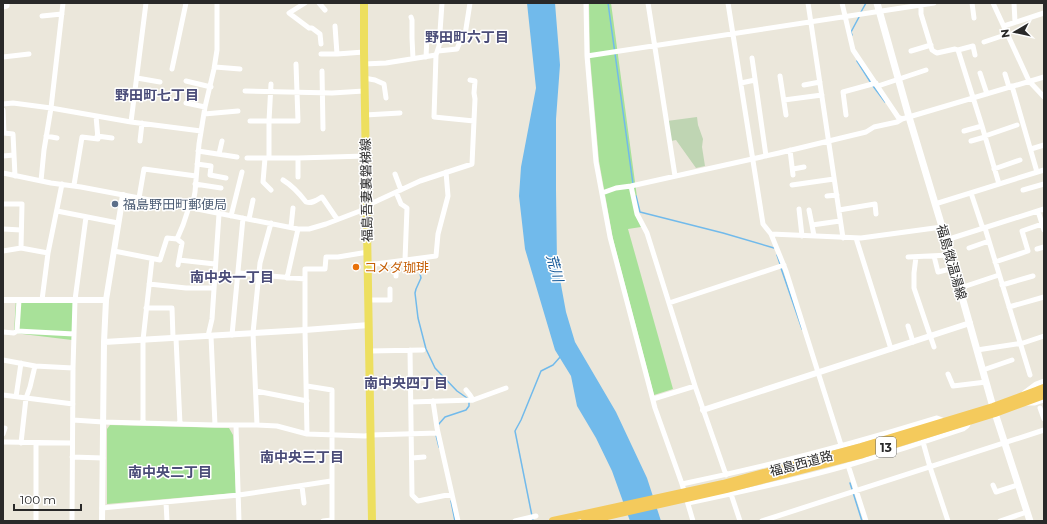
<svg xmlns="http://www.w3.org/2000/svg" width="1047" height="524" viewBox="0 0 1047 524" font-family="Montserrat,'Noto Sans JP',sans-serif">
	<rect width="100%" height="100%" fill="#ebe7db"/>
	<path fill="#a8e199" d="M589,3H611L641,227L628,229L673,389L654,395L613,239L599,161L590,57Z
		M16,297L74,298L72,340L14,333Z
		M110,425L229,428L233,435L236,493L107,504V429Z"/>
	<path fill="#bfd5b3" d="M697,117L698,125L703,139L702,147L705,166L696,168L676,140L671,141L667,121Z"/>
	<path fill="#71baeb" d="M527,3H555L560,65L556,119V190L557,263L566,312L575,342L616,412L647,478L661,521H630L612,471L596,438L577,406L571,376L555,350L525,249L519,196L521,167L536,88Z"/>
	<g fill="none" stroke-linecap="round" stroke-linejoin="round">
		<path stroke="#71baeb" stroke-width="1.5" d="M608,3L633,184
			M861,12L866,3
			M852,35L851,32L859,17
			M857,61L871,83
			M873,86L885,102
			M636,196L640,212L723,233L774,248
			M777,255L780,264
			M417,260L421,278L416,289L415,293L418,318L426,349L435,368L457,391L467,398
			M781,268L802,329
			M438,425L445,417L466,410L469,406V401
			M436,435L439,447
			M850,483L862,521
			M451,501L455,521
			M533,521L515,431L521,420L541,371L553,365L561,356"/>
		<path stroke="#fff" stroke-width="5" d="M305,3L289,13L309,28H312L320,34L321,44
			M319,3L325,10
			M442,3L439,46L436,55L434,117L474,121
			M586,3L587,56L596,162L610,237L655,408L682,484L693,521
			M648,3L675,176
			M728,3L763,224L771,234L786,271L841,445
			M808,3L843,238
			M842,3L853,50L896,114L898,117L902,119
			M934,3L921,5V14L932,50L935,52L937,53L955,49L958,50L982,126L999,184
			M972,3L974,18
			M993,3L1029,81L1044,97
			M1014,3L1015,22
			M3,7L7,6V3
			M42,16L62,14
			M411,17L412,20V38L413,59
			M335,26L337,54
			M1004,26L1044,13
			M984,42L1008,34
			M958,50L973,46L975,55
			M438,51L457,49L459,44L465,35L470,3
			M911,51L931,45
			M321,54H337L364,52
			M587,56L921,5V3
			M3,57L29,54
			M426,57L427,37
			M752,58L766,156
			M364,64L386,63L436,55
			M215,67L240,69
			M172,69L186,3
			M322,71L323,129
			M980,73L987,94
			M1005,74L1009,87
			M780,76L786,115
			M137,78L160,82
			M364,78L375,80L384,84L386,98
			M186,81L211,87
			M741,83L755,80
			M804,85L820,82
			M878,86L926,70
			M1012,86L1037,172
			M245,91L332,93L364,91
			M784,100L822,95
			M186,103L205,107
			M3,104L13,103L51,108L131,122L201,131
			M3,110L4,133L13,134L15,176
			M204,114L238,111
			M365,115L400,113
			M846,115L843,92L876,83
			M250,121H298L296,64
			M131,122L146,3
			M964,131L982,126
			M46,136L57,138
			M97,136L112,138
			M985,136L1017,125
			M140,141L142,123
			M971,141L985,137
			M1031,149L1044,145
			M790,150L793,175
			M198,151L237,157
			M219,154L222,141
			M3,156L14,155
			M247,158H298L366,156
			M265,158L263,182L271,190
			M269,158V121L271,84
			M298,158V177
			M197,164L211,166L210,175L226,178
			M793,169L804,167
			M994,169L1020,160
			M3,173L51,183L81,187L192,208L195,192L199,144L205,107L214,69L217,50V3
			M395,174L401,190
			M283,180C293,186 299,193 306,202C312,204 317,200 322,197L337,219
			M41,181L44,150L51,108L63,3
			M195,184L221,188
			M74,185L82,137L98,139L96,116
			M792,185L834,179
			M631,186L637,214L647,233L695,386
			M1023,190L1044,184
			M396,192L401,204L407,208L405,260
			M602,193L616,188L631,186L779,153L866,132L874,127L897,122L902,119L1044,77
			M971,193L982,226L985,228L1030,375
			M827,196L837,195
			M139,198L144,169L196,176
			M3,204H22L21,248
			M935,204L1044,170
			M192,208L298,229H309L326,224L360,211L366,206L420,181L472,164L475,99L474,93L475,81L470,80
			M799,209L802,236
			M809,210L812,225
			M839,210L875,204L876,214
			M57,211L118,223
			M1038,211L1044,230
			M231,216L242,172
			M249,219L253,200
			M291,227L293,208
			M3,229L21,230
			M771,234L861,238L942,227
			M814,236L812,225L840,221
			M856,238L891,349
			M177,239L182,243L178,265
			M946,240L1044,209
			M969,248L989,241
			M1037,249L1044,247
			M3,251L21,248L48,253
			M114,251L160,260L167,238L177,239L183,225L189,207
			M934,256L938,272L954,268
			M908,257L950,255
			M916,257L914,273V288L934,347
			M179,260L215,264
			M396,262V276
			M995,262L1028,251L1022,231L1042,224
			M368,265L436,256L438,234L448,196L446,172
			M238,273L305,279
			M287,278L298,229
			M149,284L186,288H214
			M1002,285L1033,276
			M960,288L999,275
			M42,300L48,253L62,184
			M369,300H390V289
			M669,303L784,265
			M1009,307L1044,297
			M146,308H172L173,338
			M908,326L913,342
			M17,331L19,300
			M3,332L14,333L17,331L74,334
			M232,335L243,218
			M208,336L212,319L219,214
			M176,338L180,424
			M410,350L412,495L418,501L452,494
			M977,350L1023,343L1044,336
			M369,351L423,350
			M3,360L35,366L73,368
			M983,370L1012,360
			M948,374L953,386L986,382
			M307,386L332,390V520L323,521
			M466,390L470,395L473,400
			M256,391L307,401
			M1024,393L1036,384L1044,381
			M3,395L73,404
			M16,397L21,363
			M653,399L695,386L726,475
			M433,401L437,428L458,521
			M411,402L473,400L506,388
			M1027,403H1035L1044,400
			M1040,408L1044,419
			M73,420L103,422L215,425L211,336
			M143,423V340L152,259
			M215,425H257L277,426L307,434L365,436L370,435L438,433
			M236,425L239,521
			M257,425L253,333L260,263L271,223
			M3,434L5,428
			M307,434L305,330V269H325L326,257H338L368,252
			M3,442L72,443
			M923,442L930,467L948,521
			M21,443L26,398L30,387L35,366
			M36,443V521
			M72,457L103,458
			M412,458L424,457
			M848,465L866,521
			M682,484C768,466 853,444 937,418L945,421
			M993,485L996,492L1018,485
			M302,486L304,503
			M731,494L740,521
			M166,502L167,521
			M688,503C741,492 796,480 849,465C887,454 925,442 963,429L967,426L970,421
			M102,508L239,495L331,481
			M72,521L73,368L75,300L86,217
			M515,521L536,516
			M762,521L1044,430
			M1000,521L1027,512"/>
		<path stroke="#fff" stroke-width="6" d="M3,300H106
			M104,342L305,330L369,325
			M703,410L970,323
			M102,521L104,342L106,300L123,195"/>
		<path stroke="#fff" stroke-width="7" d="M877,3L909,117L946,240L993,407L1030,521"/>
		<path stroke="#eddf5f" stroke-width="8" d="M364,3V52L372,521"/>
		<path stroke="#f4ca5c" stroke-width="8" d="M553,521L723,484L861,447L993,407L1044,388
			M585,521L726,489L863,454L995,413L1044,395"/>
	</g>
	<circle fill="#5c6f8a" stroke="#fff" stroke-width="1.5" cx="115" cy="204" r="4"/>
	<circle fill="#e8710a" stroke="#fff" stroke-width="1.5" cx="356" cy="267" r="4"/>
	<g text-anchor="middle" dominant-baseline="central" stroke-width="3" stroke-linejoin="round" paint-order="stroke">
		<rect fill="#fff" stroke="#696969" stroke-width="1" x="876" y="437" width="20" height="20" rx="3"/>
		<g font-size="12" font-weight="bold" fill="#292929">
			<text x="886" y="447">13</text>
		</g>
		<g font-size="13" fill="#292929" stroke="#fff">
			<text transform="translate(366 190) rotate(-91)">福島吾妻裏磐梯線</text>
			<text transform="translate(952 262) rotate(74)">福島微温湯線</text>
			<text transform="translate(801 463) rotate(-15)">福島西道路</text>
		</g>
		<g font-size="13" fill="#4e5e75" stroke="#fff" text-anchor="start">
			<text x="123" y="204">福島野田町郵便局</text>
		</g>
		<g font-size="13" fill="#c56008" stroke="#fff" text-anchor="start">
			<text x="364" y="267">コメダ珈琲</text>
		</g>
		<g font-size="14" font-weight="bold" fill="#4b4d79" stroke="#fff">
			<text x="467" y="37">野田町六丁目</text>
			<text x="157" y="95">野田町七丁目</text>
			<text x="232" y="277">南中央一丁目</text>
			<text x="406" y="383">南中央四丁目</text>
			<text x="302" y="457">南中央三丁目</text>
			<text x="170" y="472">南中央二丁目</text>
		</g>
		<g font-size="14" font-style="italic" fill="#115696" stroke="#fff">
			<text transform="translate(555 268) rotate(75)">荒川</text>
		</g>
	</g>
	<rect width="1047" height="524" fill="none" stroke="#292929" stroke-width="8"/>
	<g transform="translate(1015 32) rotate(261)" stroke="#ffffff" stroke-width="3" paint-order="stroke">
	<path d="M0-3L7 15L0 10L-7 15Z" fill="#292929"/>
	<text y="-6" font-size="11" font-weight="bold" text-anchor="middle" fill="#292929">N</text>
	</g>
	<path d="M14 504v6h67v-6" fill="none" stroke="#292929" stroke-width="2"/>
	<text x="20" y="504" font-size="12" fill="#292929" stroke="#ffffff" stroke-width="3" paint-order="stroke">100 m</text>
</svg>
